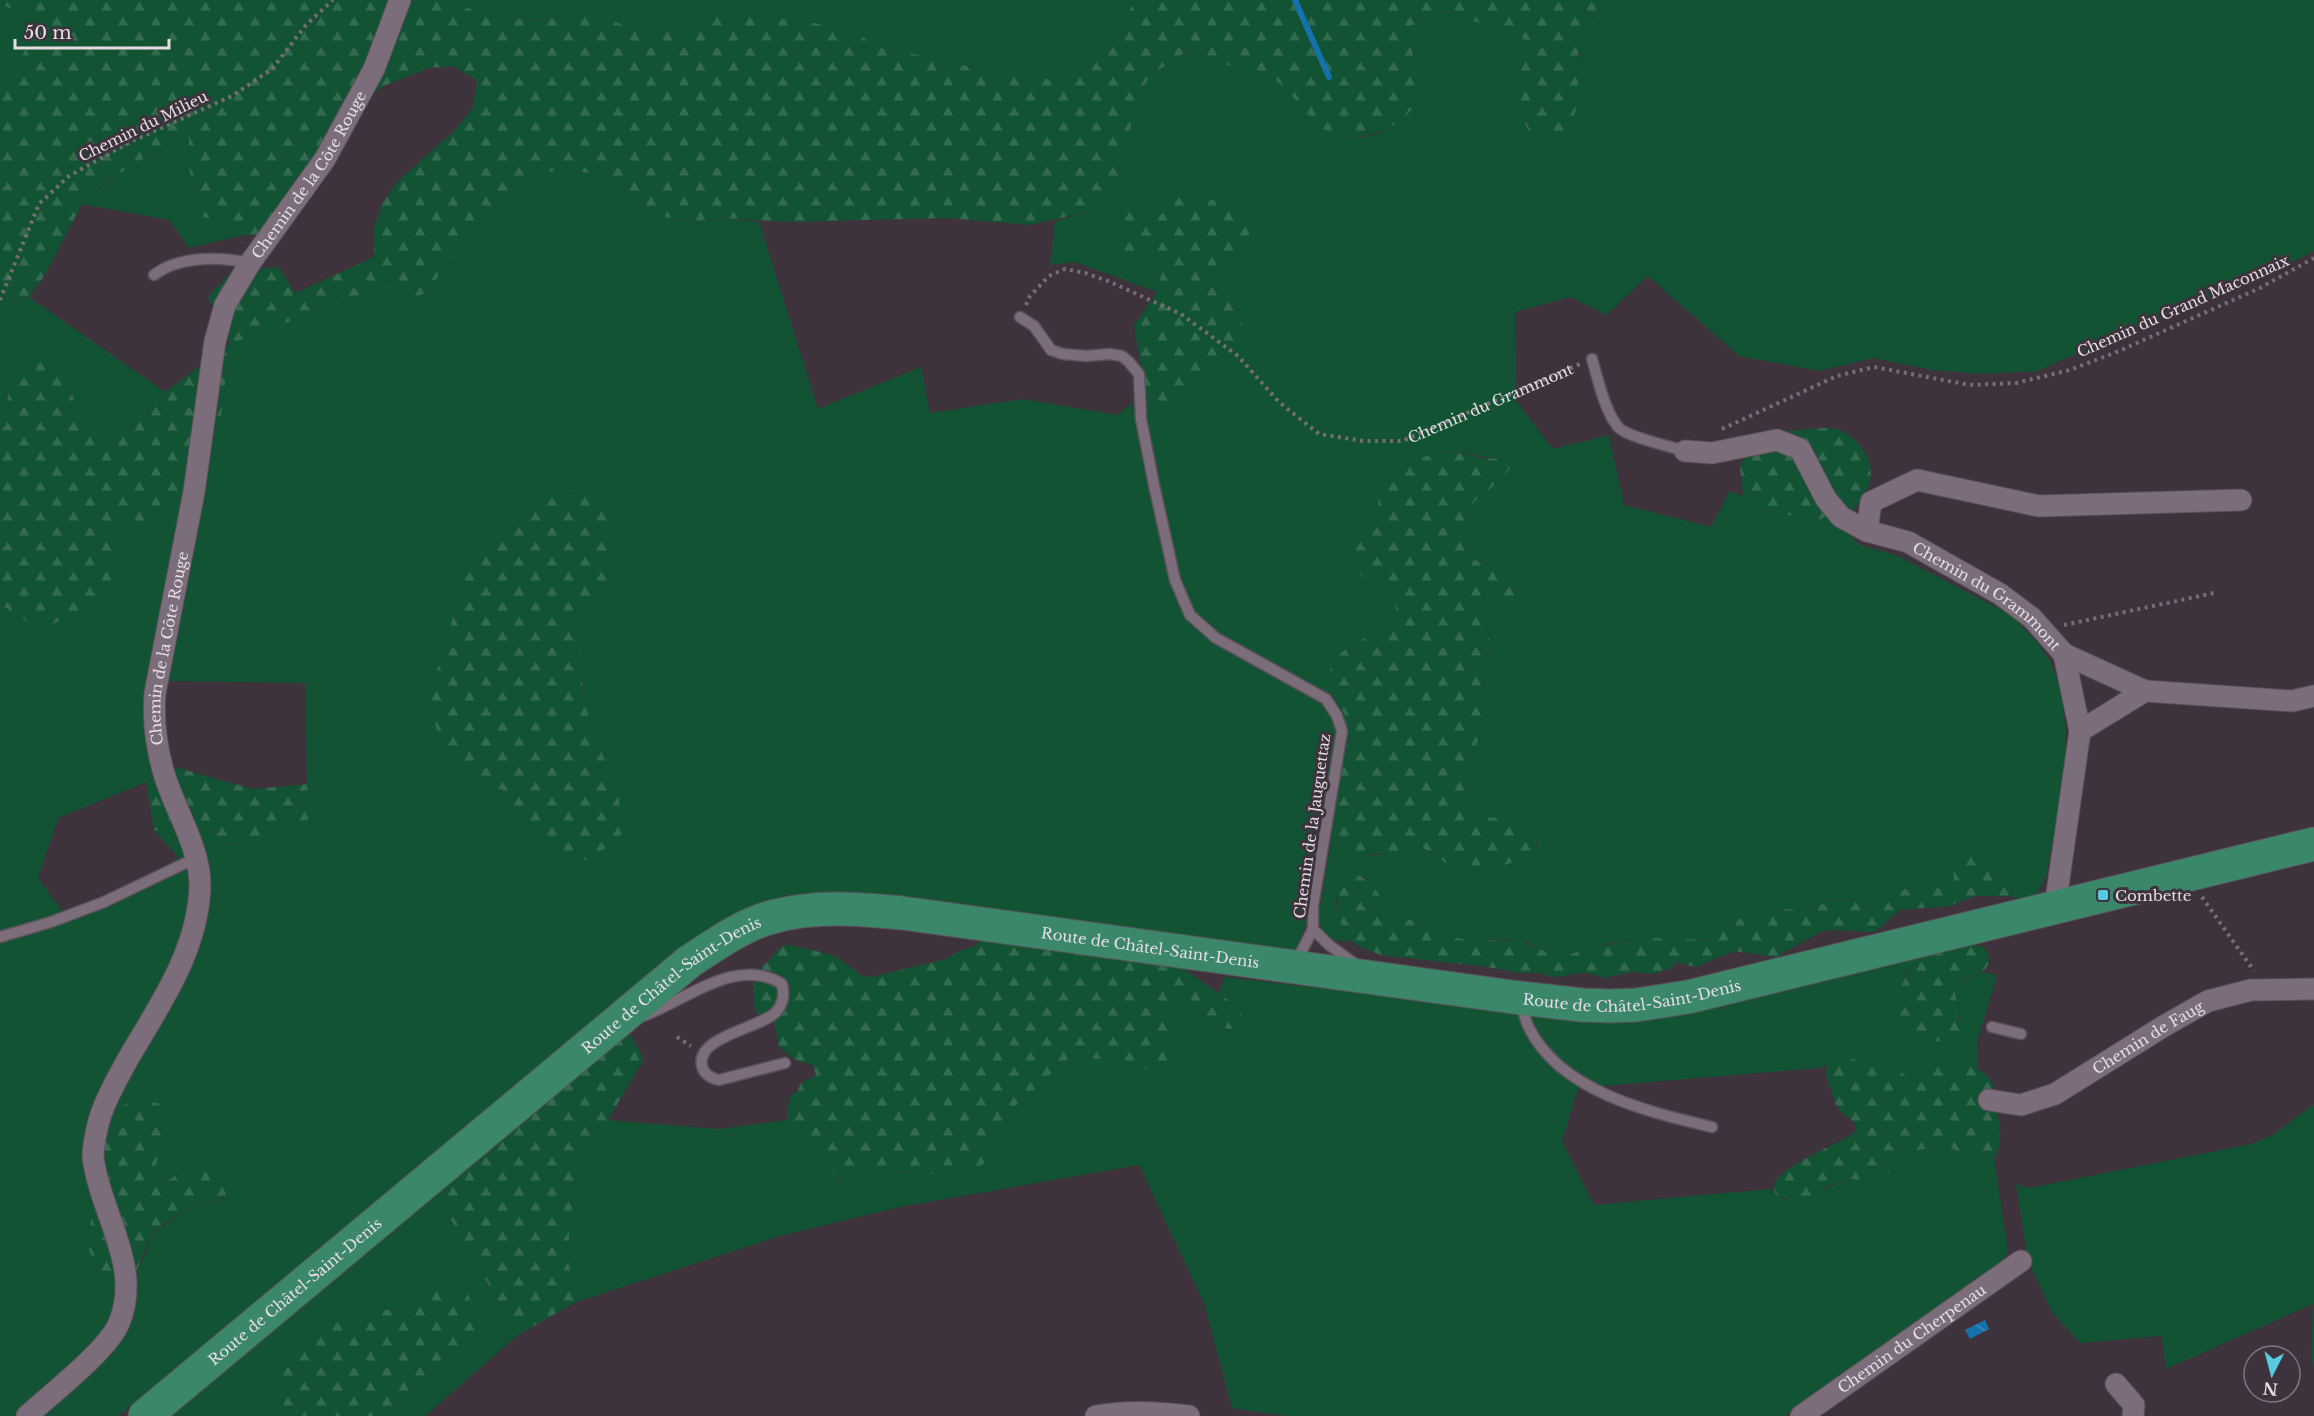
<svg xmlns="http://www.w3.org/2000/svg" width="2314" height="1416" viewBox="0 0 2314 1416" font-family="'Libre Baskerville',serif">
	<defs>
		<pattern id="forest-firs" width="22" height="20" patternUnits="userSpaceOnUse" patternTransform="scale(1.5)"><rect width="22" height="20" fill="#125333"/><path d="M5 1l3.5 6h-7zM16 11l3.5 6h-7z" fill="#346b50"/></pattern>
		<pattern id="water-waves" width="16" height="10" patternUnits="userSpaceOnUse" patternTransform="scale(1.5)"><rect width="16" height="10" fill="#1571aa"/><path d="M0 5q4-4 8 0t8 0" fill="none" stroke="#428bb9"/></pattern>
	</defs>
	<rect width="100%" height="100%" fill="#3e323d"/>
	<path fill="#125333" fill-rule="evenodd" d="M444,0H1135L1117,34L1102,56L1058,79H1027L900,51L873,43L852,32L821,24L783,19L701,17L680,31L653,32L623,25L597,14L573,13L549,20L524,19L488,15Z
		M1608,0H2314V251L2241,288L2116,341L2066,358L2038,371L1980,374L1932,370L1873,358L1820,371L1739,356L1648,276L1606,315L1571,297L1515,312L1516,401L1553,449L1609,435L1624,505L1711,527L1730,491L1743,496L1750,503L1766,511L1821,519L1829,515L1860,545L1898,556L2011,615L2037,642L2051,663L2061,689L2066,733L2065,774L2046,877L2037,894L2028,901L2009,896L2014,888L2010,875L1988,872L1989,865L1978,847L1953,870L1954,882L1949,886L1911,887L1905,889L1890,901L1883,902L1857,898L1827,901L1810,911L1774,908L1760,910L1735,921L1708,940L1650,938L1598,945L1565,956L1546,952L1527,942L1505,939L1469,940L1445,936L1424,923L1407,919L1391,912L1366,878L1360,876L1347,878C1328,901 1337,919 1351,941L1327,940L1318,919L1331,841L1321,836L1307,922L1294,954L865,897L785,895L687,946L249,1312L118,1416H0V593L3,607L116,528L220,425L230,344L386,284L425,293L494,205L537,175L565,168L600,176L626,192L644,211L669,218L699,221L724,218L759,222L818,409L921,367L930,413L1023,399L1117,415L1241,318L1221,283L1216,263L1234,253L1166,255L1157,292L1075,262L1050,265L1055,221L1097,210L1118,180L1126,156L1136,98L1151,75L1196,46C1210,72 1238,61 1262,71C1279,78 1290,94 1302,108C1325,134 1355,148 1388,128C1398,122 1407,111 1416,104L1418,86L1406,28L1446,11L1529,41L1525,61L1517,79L1521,115L1528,130L1578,74C1576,46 1589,21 1608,0ZM1445,452C1464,451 1481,458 1499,458L1511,467C1480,508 1454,493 1470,557L1487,566L1520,592L1484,597L1486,624L1490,643L1483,696L1481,733L1467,767L1463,796L1464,807L1468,815L1531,829C1538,839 1539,845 1533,855C1508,863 1478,876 1451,866C1439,861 1432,850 1419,847L1417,852H1390L1371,856C1361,851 1347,847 1340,838C1331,827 1330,779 1336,767C1341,755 1350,747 1350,733C1352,708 1319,692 1332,666C1344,640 1376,637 1397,619L1398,610L1394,601L1355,551L1376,521L1379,512L1378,493L1393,470L1418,459ZM608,579L580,624L583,700L619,799L538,841L501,789L448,638L460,584ZM167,681L305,683L307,784L312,818L231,845L154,830L179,858L68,919L38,878L58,818L146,782L171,766L158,714ZM158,1154L154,1170L165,1182L179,1173L225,1198C197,1206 173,1213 153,1236C149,1240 148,1247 146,1252C138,1274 131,1283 110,1291L89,1249L91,1230Z
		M0,5L28,13L33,35L10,79L0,87Z
		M189,137V166L196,215L219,221L240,236L189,248L169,220L82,204C103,185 124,167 150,155C163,149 176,144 189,137Z
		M29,297L165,392L109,446L75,405L64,360L12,371L6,408L0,413V300Z
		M1920,957L1908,970L1900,988L1911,1039L1935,1042L1962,1021L1955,993L1958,984L1983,972L1997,975L1977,1042L1978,1068L1945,1060L1931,1072L1914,1080L1890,1066L1872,1064L1842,1056L1833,1057L1827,1064L1820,1068L1578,1088L1562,1141L1594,1205L1769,1189L1785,1200L1794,1202L1849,1179L1868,1180L1886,1175L1894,1171L1898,1162L1913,1151L1937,1146H1946L1972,1157L1994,1158L2008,1251L2000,1266L1785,1416H1285L1232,1408L1204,1303L1139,1165L900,1207L780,1236L576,1302L567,1254L576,1169L608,1120L719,1129L787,1120C793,1139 809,1146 823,1159C830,1166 834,1175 840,1184L857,1181L862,1173L873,1169L929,1175L940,1170L970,1168L991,1154L1006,1112L1023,1101L1046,1080L1057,1065L1073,1057L1101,1059L1112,1063L1129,1075L1147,1067L1159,1066L1174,1043L1170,1012L1178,1006L1198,1008L1204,1016L1220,1028L1234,1004L1219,993L1225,977L1504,1010L1557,1019L1636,1021Z
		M2314,1104V1369L2311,1355L2313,1304L2166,1369L2162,1336L2080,1343L2052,1312L2028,1261L2016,1184L2030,1188L2251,1144L2273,1135Z
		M436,1194L518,1335L425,1416H386L431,1374L482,1339L440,1284L393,1309L317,1322L282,1402L289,1416H160Z"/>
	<path fill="url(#forest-firs)" d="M0,0H444L488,15L524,19L549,20L573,13L597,14L623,25L653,32L680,31L701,17L727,13L783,19L821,24L852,32L873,43L900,51L1027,79H1058L1102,56L1117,34L1135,0H1608L1594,16L1577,57L1578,96L1575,113L1563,133L1544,139L1528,130L1521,115L1517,79L1525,61L1529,41L1446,11L1406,28C1418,78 1436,110 1376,133C1363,137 1344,140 1331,133C1305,120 1293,89 1268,75C1243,60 1213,74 1195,46L1151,75L1136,98L1126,156L1118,180L1097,210L1029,225L947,218L788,222L724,218L699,221L669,218L644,211L626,192L600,176L565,168L537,175L494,205L425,293L401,303L385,285L230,344L220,425L163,524L117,528L109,597L40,630L3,606L0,593V413L6,408L12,370L40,360H64L75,405L109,446L165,392L230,344L208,297L231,272L279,267L295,293L374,257V228L382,204L397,182L456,129L473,107L477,80L453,66L429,68L381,87L361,106L267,233L240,236L219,221L196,215L189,166V138L149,155L126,169L106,182L82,204L45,275L29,297L0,300V87L10,79L33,35L28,13L0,5Z
		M1181,196L1229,202L1249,210V241L1234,253L1216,264L1221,283L1241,318L1243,345L1206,381L1161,411L1145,391L1134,325L1157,292L1166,256L1116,250L1125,202L1161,215Z
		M1823,428C1829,428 1836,428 1841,431C1859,438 1875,461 1870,481C1866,493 1859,503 1851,514L1829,515L1821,519L1780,514L1757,508L1743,496L1740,467L1747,451L1777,432Z
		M1454,452L1482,458L1509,459L1511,467C1480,508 1454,493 1470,557C1488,567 1516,583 1524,602L1518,608L1499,603L1493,597H1484L1486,624L1490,643L1483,696L1484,716L1481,733L1467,767L1463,796L1464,807L1468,815C1491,819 1552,816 1533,855C1509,863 1476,878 1451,866C1439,860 1433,850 1419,847L1417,852H1390L1361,856C1354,851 1345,845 1340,839C1331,827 1330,780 1336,767C1341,755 1350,747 1350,734C1352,708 1318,694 1331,667C1344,640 1376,637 1397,619C1399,582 1355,595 1355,551C1360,539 1370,532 1376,521C1382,508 1375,496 1379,484C1386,464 1435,452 1454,452Z
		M557,490L606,491L608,580L580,624L583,700L619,799L621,836L588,861L538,841L501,789L475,785L445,756L427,698L448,638L460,584L501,533Z
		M171,766L253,789L307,784L313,818L231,845L154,830L146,782Z
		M1972,847H1978L1989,865L1988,872L2010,875L2015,888L2009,896H1975L1950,906L1900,910L1875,932L1835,930L1822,931L1776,957L1734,951L1696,967L1676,962L1672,968L1653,974L1632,972L1604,978L1592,974L1578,973L1566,976L1552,977L1539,973H1519L1488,967L1381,955L1362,948L1351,941L1343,930L1337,912L1338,894L1339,887L1347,878L1352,875L1360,876L1371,883L1391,912L1407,919L1424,923L1445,936L1469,940H1519L1546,952L1565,956L1598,945H1606L1650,938L1708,940L1735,921L1761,910L1774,908L1810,911L1827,901L1857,898L1883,902L1890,901L1905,889L1911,887L1949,886L1954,882L1953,870L1955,858Z
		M986,933L1180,966L1234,1004L1241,1011L1242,1019L1238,1028C1221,1032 1208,1021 1198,1008L1178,1006L1171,1012C1174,1028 1180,1058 1160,1066C1149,1070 1149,1065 1138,1075H1129L1112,1063L1101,1059L1073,1057L1057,1065L1046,1080L1023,1101L1006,1112L991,1154L986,1162L979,1167L940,1170L929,1175L873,1169L862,1173L857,1181L848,1187C835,1182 832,1169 823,1160C800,1137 777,1132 791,1095L797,1092L801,1083L816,1075L813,1065L795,1060L779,1047L774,1019L766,1015L757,1014C751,1002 752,983 759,971C765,963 773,958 778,949L786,945L795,946L832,955L840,959L862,976L871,977L947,959L957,952L975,946Z
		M1963,942L1984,947C2000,972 1973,973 1958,984L1955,993L1963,1031C1951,1043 1916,1047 1903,1034C1884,1015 1904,973 1919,958C1927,951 1952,946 1963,942Z
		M628,1031L644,1059L608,1120L576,1169L567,1254L576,1302L518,1335L436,1194Z
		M1842,1056L1872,1064L1890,1066L1914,1080L1931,1072L1945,1060C1958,1063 1974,1064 1985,1074C1998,1086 1992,1094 1996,1108C2000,1123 2004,1145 1994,1158L1972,1157L1946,1146H1937L1914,1151L1898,1162L1894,1171L1886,1175L1869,1180L1849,1179L1828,1186L1804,1200L1794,1202L1776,1195C1775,1192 1773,1189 1774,1186C1776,1167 1840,1144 1855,1132V1123L1840,1111L1835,1103L1826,1074L1827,1064L1833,1057Z
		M137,1101L158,1103L167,1117L166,1136L154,1170L165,1182C190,1166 206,1163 231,1179L225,1197C201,1205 163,1215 150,1239C136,1265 142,1279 110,1291L111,1297L98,1285L89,1249L93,1192L107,1118L120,1106Z
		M440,1284L468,1294L482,1339L431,1374L386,1416H289L282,1402V1357L317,1322L393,1309Z"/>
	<path fill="url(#water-waves)" d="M1985,1320L1989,1329L1970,1339L1965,1330Z"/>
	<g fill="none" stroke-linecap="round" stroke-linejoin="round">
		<path stroke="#1571aa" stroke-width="6" d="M1295,0L1329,77"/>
		<g stroke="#5b505a" stroke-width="13">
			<path id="service" d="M154,275C180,255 220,257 250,263
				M1020,317L1034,326L1051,350L1063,354L1086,356L1110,354L1122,356L1129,362L1139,374L1141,419L1154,485L1175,580L1190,615L1216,638L1326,699L1337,716L1342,731L1313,906V929L1329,945L1358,966
				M1592,359C1598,379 1605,413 1619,428C1628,437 1672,447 1685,451
				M0,937L51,922L104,902L196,858
				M1295,964L1313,929
				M1521,1001C1523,1010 1525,1020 1529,1028C1561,1092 1649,1112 1712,1127
				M643,1016C685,1001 737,955 782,984C784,994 784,1002 777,1011C763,1028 695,1036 702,1066C704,1075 711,1078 719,1080L785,1063
				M1992,1027L2021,1034"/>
		</g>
		<g stroke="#5b505a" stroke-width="23">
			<g id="minor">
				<path id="s2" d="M1685,451L1712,453L1777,440L1800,449L1826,499L1841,517L1867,531L1908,542L2000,594L2032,618L2064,654L2080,731L2055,907"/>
				<path d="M1867,531L1871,502L1917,480L2039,506L2241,500"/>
				<path d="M2064,654L2145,691"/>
				<path d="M2080,731L2145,691L2292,701L2314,696"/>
				<path id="s3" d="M1989,1100L2021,1105L2055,1094L2164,1026L2208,1001L2251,990L2314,989"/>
				<path d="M2116,1384L2134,1405L2133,1416"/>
				<path id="s4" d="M27,1416C51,1394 108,1350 119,1323C143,1266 99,1212 93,1156C93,1148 95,1138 97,1129C101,1107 117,1079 128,1059C160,1004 198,951 200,886C200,845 173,808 163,770C156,745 153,718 155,693L194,492L215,341L225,305L250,263L325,159L374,69L400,0"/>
				<path d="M1096,1416C1127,1410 1158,1412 1189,1416"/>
				<path id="s5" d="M1801,1416L2021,1261"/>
			</g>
		</g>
		<g stroke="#5b505a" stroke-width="35">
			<g id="primary">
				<path id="s6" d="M145,1416L690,961C715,945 742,925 772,917C814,905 859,909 902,913L1520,998L1582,1005L1610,1006L1636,1005L1688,997L2314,844"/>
			</g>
		</g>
		<g stroke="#786d77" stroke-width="4" stroke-dasharray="3 4.5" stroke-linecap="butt">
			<path d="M0,300L39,204L69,176L130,142L232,96L272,69L306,25L333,0"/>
			<path id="s1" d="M1026,305L1030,296L1049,276L1065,269L1085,273L1108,281L1181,314L1238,356L1279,402L1319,434L1363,441H1402L1580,364"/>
			<path d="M1722,429L1837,376L1874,367L1970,385L2016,383L2070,370L2119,351L2260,288L2314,258"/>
			<path d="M2064,625L2214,593"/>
			<path d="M2202,897L2254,971"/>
			<path d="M677,1037L691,1046"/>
		</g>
		<use href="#service" stroke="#7b6d7a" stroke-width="10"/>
		<use href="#minor" stroke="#7b6d7a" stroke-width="21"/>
		<use href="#primary" stroke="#3b876a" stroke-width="33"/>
	</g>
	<rect fill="#55cae0" stroke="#3e323d" stroke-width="2" x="2097" y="889" width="12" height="12" rx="3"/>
	<g text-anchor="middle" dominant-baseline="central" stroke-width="6" stroke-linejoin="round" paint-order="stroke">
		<g font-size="15" fill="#e5dde4" stroke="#3e323d">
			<text transform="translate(143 126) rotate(-26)">Chemin du Milieu</text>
			<text stroke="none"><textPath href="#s4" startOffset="1348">Chemin de la Côte Rouge</textPath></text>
			<text transform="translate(2183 306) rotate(-24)">Chemin du Grand Maconnaix</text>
			<text stroke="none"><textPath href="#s1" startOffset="543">Chemin du Grammont</textPath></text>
			<text stroke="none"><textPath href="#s2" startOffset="366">Chemin du Grammont</textPath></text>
			<text stroke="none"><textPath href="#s4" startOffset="844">Chemin de la Côte Rouge</textPath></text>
			<text transform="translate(1312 826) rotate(-82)">Chemin de la Jauguettaz</text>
			<text stroke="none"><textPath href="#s6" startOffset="1185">Route de Châtel-Saint-Denis</textPath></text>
			<text stroke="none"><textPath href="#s6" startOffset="681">Route de Châtel-Saint-Denis</textPath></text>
			<text stroke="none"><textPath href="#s6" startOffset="1671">Route de Châtel-Saint-Denis</textPath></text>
			<text stroke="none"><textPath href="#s3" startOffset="177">Chemin de Faug</textPath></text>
			<text stroke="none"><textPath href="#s6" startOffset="195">Route de Châtel-Saint-Denis</textPath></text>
			<text stroke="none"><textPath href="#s5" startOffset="135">Chemin du Cherpenau</textPath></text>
		</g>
		<g font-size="15" fill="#e5dde4" stroke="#3e323d" text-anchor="start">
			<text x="2115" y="895">Combette</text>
		</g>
	</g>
	<g transform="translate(2272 1374) rotate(186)"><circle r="28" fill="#3e323d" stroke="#817680" stroke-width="1.5"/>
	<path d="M0-4.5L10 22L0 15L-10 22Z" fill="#55cae0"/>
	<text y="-9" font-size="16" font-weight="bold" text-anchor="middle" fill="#e5dde4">N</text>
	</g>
	<path d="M15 39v9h154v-9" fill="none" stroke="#e5dde4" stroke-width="3"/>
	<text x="24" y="39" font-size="18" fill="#e5dde4" stroke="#3e323d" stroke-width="4.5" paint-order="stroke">50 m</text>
</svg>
